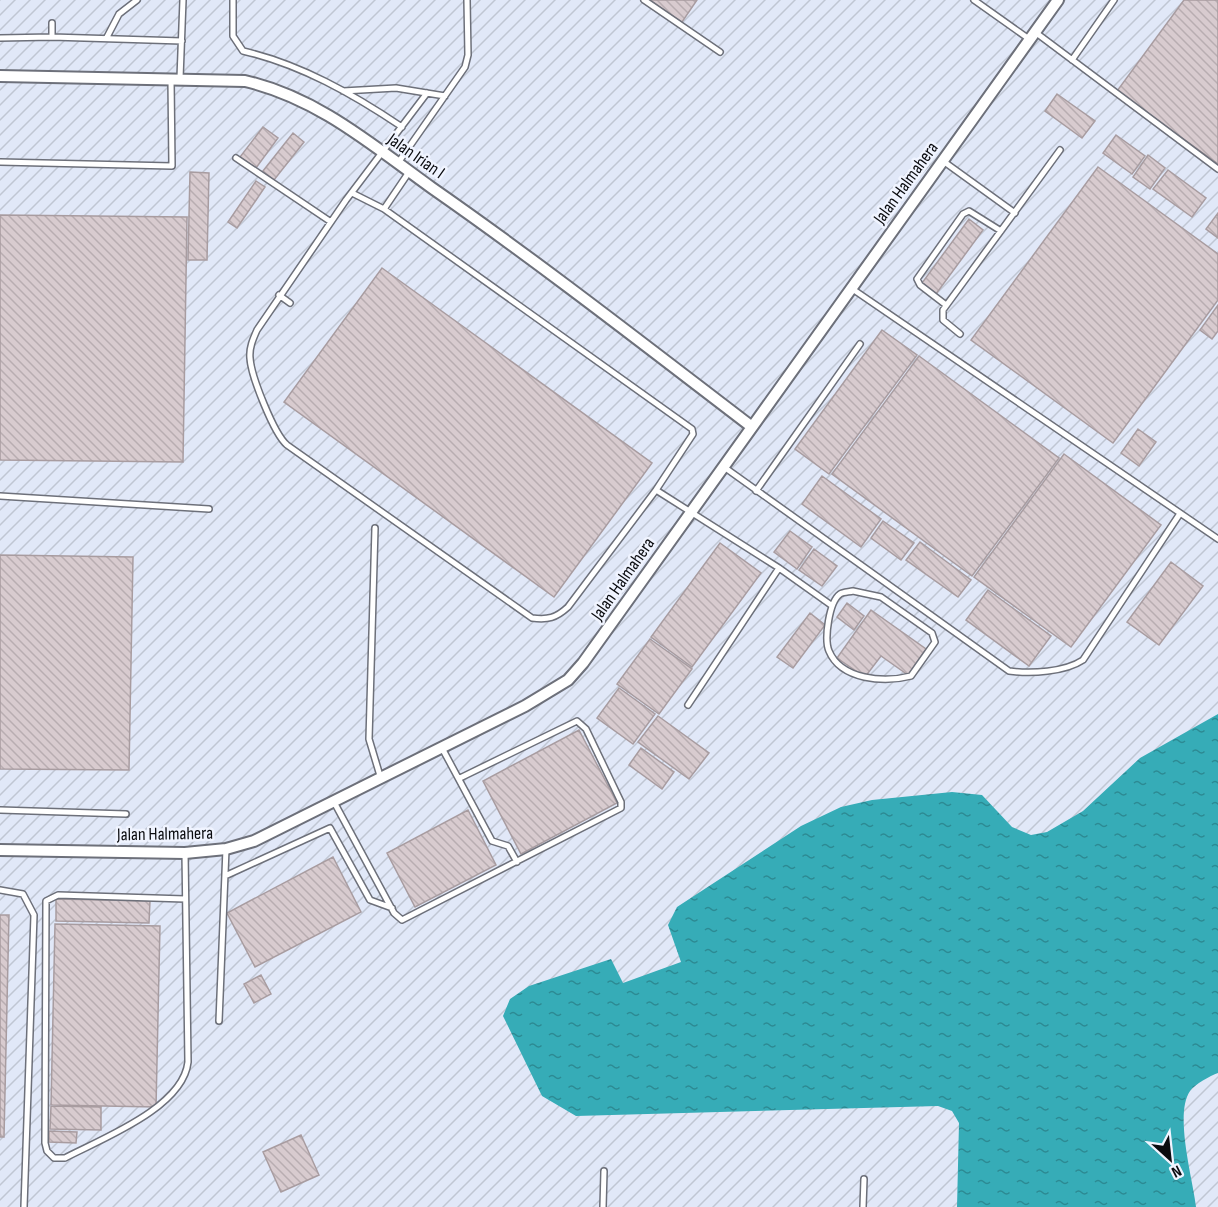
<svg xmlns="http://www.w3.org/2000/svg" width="1218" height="1207" viewBox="0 0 1218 1207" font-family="'Sofia Sans Condensed',sans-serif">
	<defs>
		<pattern id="industrial-furrows" width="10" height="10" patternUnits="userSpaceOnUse" patternTransform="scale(1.5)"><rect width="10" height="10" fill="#e1e8f8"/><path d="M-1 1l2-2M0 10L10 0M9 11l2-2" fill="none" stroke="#c0c6d3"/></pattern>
		<pattern id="water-ripples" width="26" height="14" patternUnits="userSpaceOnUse" patternTransform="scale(1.5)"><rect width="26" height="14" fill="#36acb7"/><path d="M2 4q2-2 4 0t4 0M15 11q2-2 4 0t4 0" fill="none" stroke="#2c8a93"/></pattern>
		<pattern id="building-back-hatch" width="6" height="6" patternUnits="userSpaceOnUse" patternTransform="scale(1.5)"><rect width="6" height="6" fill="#d8cbcf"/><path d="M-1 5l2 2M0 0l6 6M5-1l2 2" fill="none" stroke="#b8adb1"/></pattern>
	</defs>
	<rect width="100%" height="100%" fill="#f0f4ff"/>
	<path fill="url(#industrial-furrows)" d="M0,0H1218V1207H0Z"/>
	<path fill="url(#water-ripples)" d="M1218,714V1073C1210,1076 1195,1084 1190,1091C1174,1114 1193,1180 1196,1207H957L959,1123L952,1111L938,1106L576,1116L542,1096L503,1016L510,999L529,986L611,959L623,983L681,962L668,925L677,907L801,826L841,807L872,800L952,792L982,795L1012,827L1031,835L1047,832L1083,811L1140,758Z"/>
	<path fill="url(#building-back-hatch)" stroke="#a89ca0" stroke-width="1.5" d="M650,0H697L682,22Z
		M1184,0H1218V164L1117,91Z
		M1057,94L1095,121L1082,138L1045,111Z
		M263,127L278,138L256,168L240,157Z
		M293,133L304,142L274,180L263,171Z
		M1116,135L1145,156L1132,174L1103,153Z
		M1148,155L1165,168L1150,189L1133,177Z
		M1098,167L1218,254V300L1113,443L971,340Z
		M1168,170L1206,198L1192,217L1153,189Z
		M190,172L209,173L207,260H188Z
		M256,181L265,187L237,228L228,222Z
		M1218,213V238L1206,229Z
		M0,215L187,217L183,462L0,460Z
		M969,219L983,230L936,294L922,283Z
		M382,268L652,463L554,597L284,402Z
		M1218,305V331L1212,339L1200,330Z
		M882,330L917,355L829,474L795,449Z
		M919,356L1059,458L972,576L832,474Z
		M1138,429L1156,442L1139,466L1121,453Z
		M1064,454L1161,525L1071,647L974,577Z
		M822,476L881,519L861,547L802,504Z
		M883,521L914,543L901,560L871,538Z
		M790,531L812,547L797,569L774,552Z
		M920,542L971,580L958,597L906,560Z
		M720,543L761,573L692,667L651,637Z
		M814,549L837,566L822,586L799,570Z
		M0,555L133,557L129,770L0,769Z
		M1171,562L1203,586L1159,645L1127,622Z
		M988,590L1051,636L1029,666L966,620Z
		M847,603L864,616L854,630L837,617Z
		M871,610L926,649L908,675L881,656L865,677L837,658Z
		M810,613L825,625L793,668L777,657Z
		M650,639L692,669L659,714L617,684Z
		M619,688L655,714L633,744L597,718Z
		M658,716L709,753L689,779L638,742Z
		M579,730L617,803L521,854L483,781Z
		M641,748L674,772L662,789L629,765Z
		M468,810L496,865L415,907L387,853Z
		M333,857L361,912L255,967L227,913Z
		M56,899L150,901L149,923L56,921Z
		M0,915H9L4,1137H0Z
		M55,924L160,926L156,1107L51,1105Z
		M261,975L271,994L254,1003L244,984Z
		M51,1106L101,1107V1130L50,1129Z
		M49,1131L77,1132L76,1143L49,1142Z
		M301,1135L319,1175L281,1192L263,1152Z"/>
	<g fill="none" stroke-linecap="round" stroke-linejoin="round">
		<g stroke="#6d707a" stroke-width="8">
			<path id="service" d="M233,0V36L243,51C300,64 353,94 402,127
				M644,0L720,52
				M974,0L1029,39
				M1035,32L1218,169
				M52,37L182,41
				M107,37L119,14L137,0
				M0,38L52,37V23
				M1072,60L1114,0
				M180,78L183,0
				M343,91L396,88L445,96
				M236,158L331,222
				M943,161L1015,213
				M0,162L172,166L171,80
				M398,163L465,67L468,55L467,0
				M352,193L384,209L692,429L693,434L656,490L568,607C556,618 548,620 532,618L287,445C274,434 251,376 250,358C249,348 253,339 257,330L346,200L427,93
				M384,209L409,172
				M851,288L1218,539
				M279,295L290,303
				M946,305L920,285L917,279L963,214L969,211L1001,231
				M960,334L943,320V310L1060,150
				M724,467L1009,671C1031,674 1065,672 1083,660L1179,515
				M656,490L779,568L688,705
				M756,491L860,344
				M0,496L209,509
				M375,528L369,739L381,779
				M779,568L831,605
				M853,591L881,597L932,633L935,642L911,676C884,683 841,680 829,651C824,639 829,602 840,594C843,592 849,592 853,591Z
				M442,748L492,841L508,846L517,862
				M334,802L394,913L402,920L621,808V802L586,729L577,721L460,778
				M0,810L126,814
				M225,876L330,828L370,900L392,908
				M0,890L23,894L34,915L24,1207
				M185,899L58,895L46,901L45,1143L47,1151L54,1158H65C101,1139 183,1108 188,1062L185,853
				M219,1021L226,849
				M603,1207L604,1171
				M863,1207L864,1179"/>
		</g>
		<g stroke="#6d707a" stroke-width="14">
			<path id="minor" d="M0,76L245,81C318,98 372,145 432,188C541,264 646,346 752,427
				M0,850L185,853L226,849L254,841L525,706L568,680L583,663L1058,0"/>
		</g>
		<use href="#service" stroke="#fff" stroke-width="5"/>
		<use href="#minor" stroke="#fff" stroke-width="10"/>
	</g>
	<g text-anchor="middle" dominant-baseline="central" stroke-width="5" stroke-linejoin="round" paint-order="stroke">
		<g font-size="18" fill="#0a0b0f" stroke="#f0f4ff">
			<text transform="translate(416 156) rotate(35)">Jalan Irian I</text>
			<text transform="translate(906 183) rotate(-54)">Jalan Halmahera</text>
			<text transform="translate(623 579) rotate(-55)">Jalan Halmahera</text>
			<text transform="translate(165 834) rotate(-1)">Jalan Halmahera</text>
		</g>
	</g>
	<g transform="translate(1170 1159) rotate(153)" stroke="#f0f4ff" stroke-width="4.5" paint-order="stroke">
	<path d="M0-4.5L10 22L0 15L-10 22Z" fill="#0a0b0f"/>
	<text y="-9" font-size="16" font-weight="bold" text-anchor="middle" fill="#0a0b0f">N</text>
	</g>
</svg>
